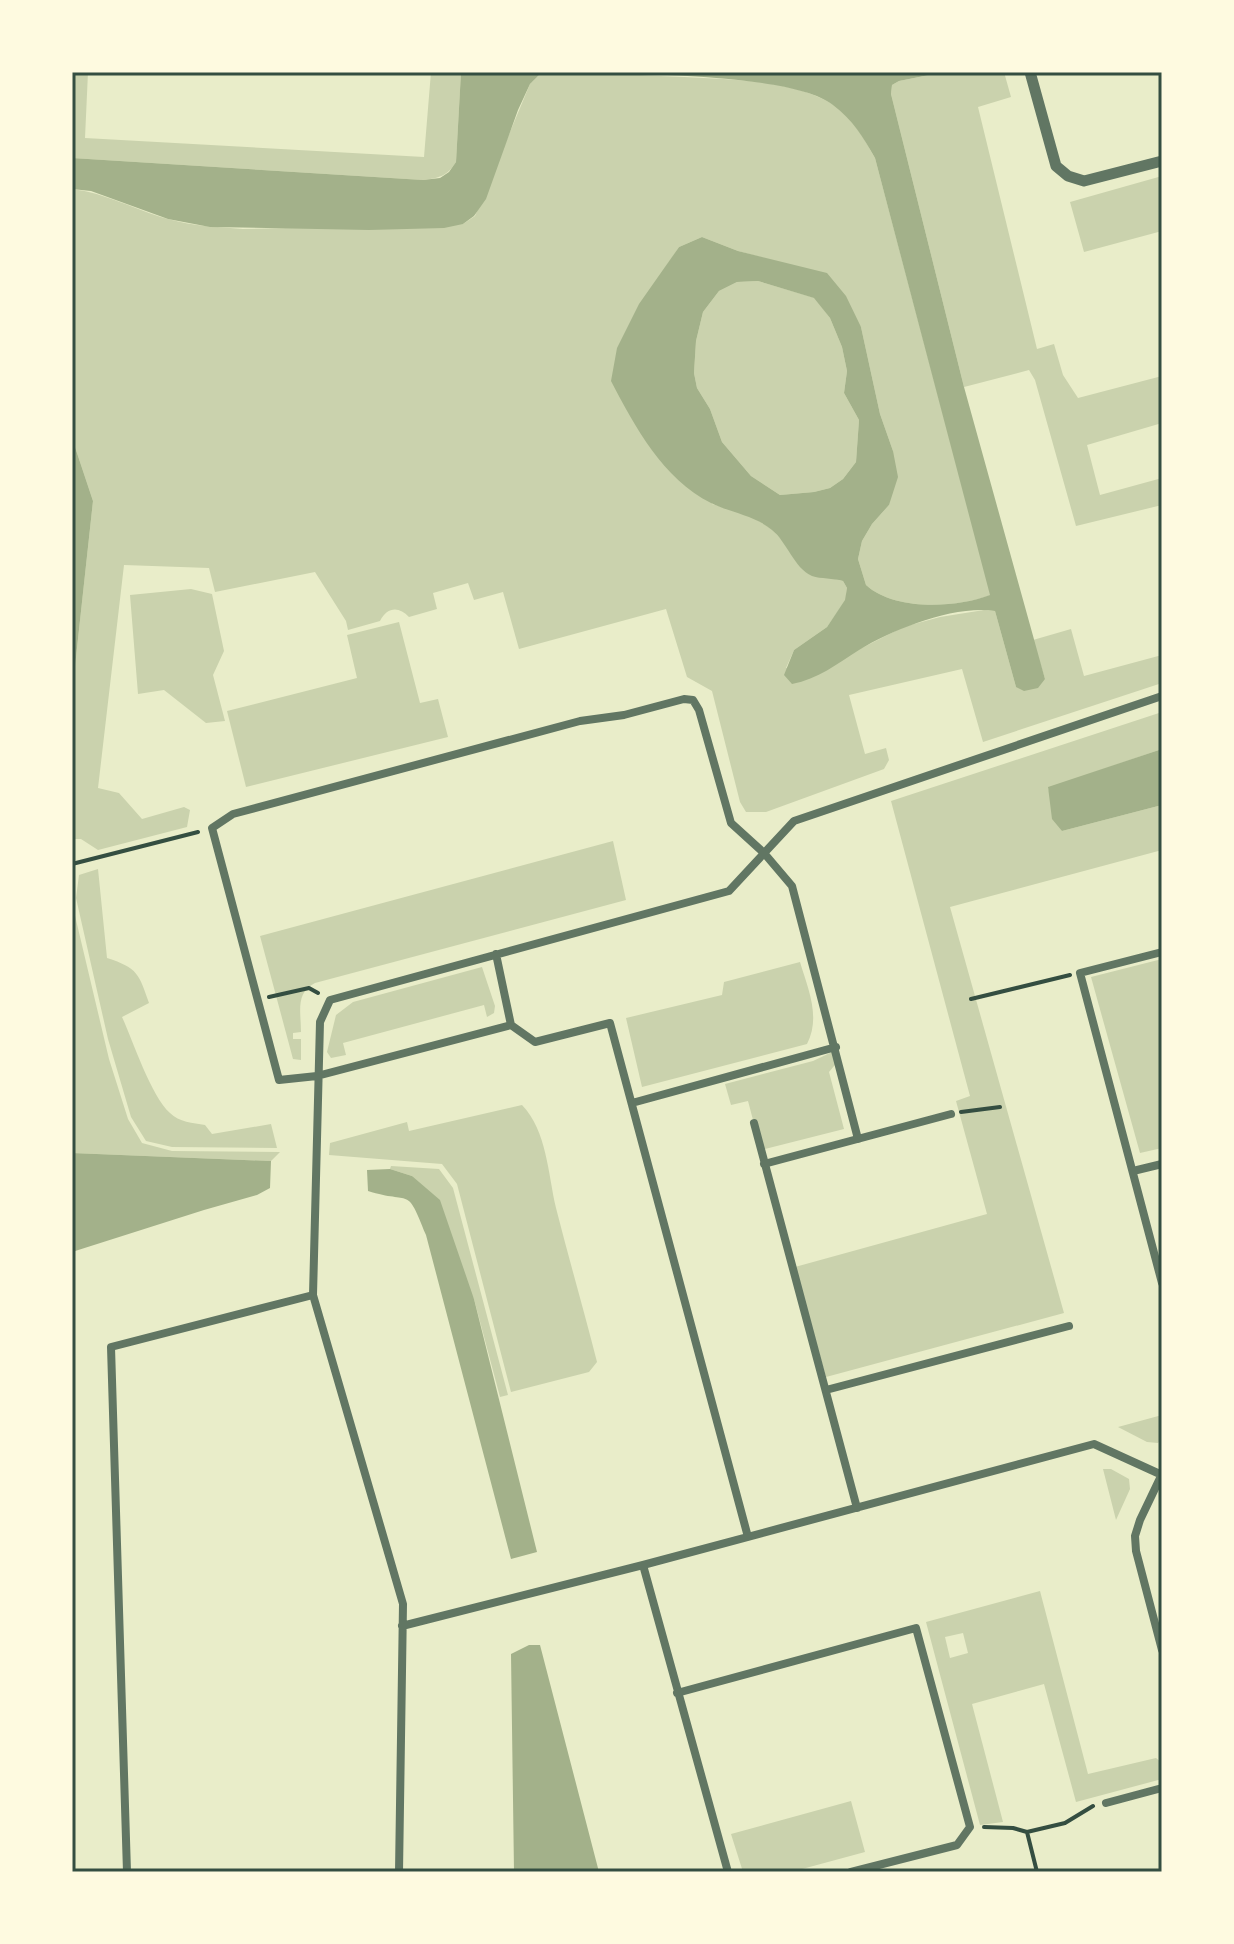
<svg xmlns="http://www.w3.org/2000/svg" width="1234" height="1944" viewBox="0 0 1234 1944" font-family="Inter,sans-serif">
	<rect width="100%" height="100%" fill="#e9edc9"/>
	<path fill="#cad2ad" fill-rule="evenodd" d="M72,72H88L85,138L424,157L431,72H461L456,162C447,176 440,178 423,180L72,158Z
		M542,72C589,72 636,75 684,77C731,80 786,79 829,102C851,114 863,137 875,158L991,595C957,608 894,611 866,585L858,559L862,541L872,524L889,505L893,451L880,414L861,327L797,267L738,251L702,237L679,247L663,271L712,504L751,516L773,530L786,545L835,579L843,581L847,588L846,600L827,627L794,650L786,668L862,648L903,627L940,617L984,610L995,611L1016,687L1045,679L1033,640L1071,629L1084,676L1162,655V683L983,742L962,669L849,695L865,754L886,748L889,760L884,769L766,812H746L740,802L712,691L687,677L666,609L519,649L503,592L474,600L468,583L433,593L437,609L409,617C399,606 387,607 380,621L348,630L346,621L315,572L215,592L209,568L124,565L98,788L119,793L142,819L184,807L190,810L187,827L98,850L81,839H72V694L93,501L72,438V189C106,193 135,210 168,219C192,226 217,227 243,229L463,224L475,216L530,84Z
		M944,72H1004L1011,97L978,107L1037,349L1054,344L1063,375L1078,398L1162,376V423L1087,445L1100,495L1162,478V505L1076,526L1035,380L1029,370L964,387L891,94L892,85L899,81Z
		M1162,176V231L1084,252L1070,202Z
		M758,281L815,298L830,318L842,347L847,371L844,393L859,420L856,462L843,479L830,488L814,492L780,495L751,476L722,442L710,409L697,388L694,373L696,341L703,312L719,291L737,282Z
		M191,589L212,594L224,651L213,675L225,721L206,723L164,690L138,694L130,595Z
		M399,622L420,703L438,699L448,737L246,787L227,711L357,678L347,635Z
		M1162,712V749L1048,788L1062,831L1162,805V850L950,907L1064,1313L826,1377L795,1267L987,1214L956,1101L970,1096L891,801Z
		M613,841L626,900L315,983C295,993 301,1012 301,1032L293,1033V1039H301V1060L293,1059L260,936Z
		M98,869L107,958C138,968 139,974 149,1003L122,1017C133,1041 151,1096 170,1113C179,1122 193,1123 205,1125L212,1134L271,1124L277,1148L172,1147L146,1141L131,1117L108,1039L76,898L79,875Z
		M72,903L109,1059L128,1119L142,1143L172,1151L280,1152L271,1161L72,1153Z
		M1162,959V1148L1140,1153L1091,977Z
		M800,962C808,989 821,1017 807,1044L642,1087L626,1018L722,995L724,982Z
		M482,967L495,1006L494,1013L487,1017L484,1005L343,1043L346,1055L331,1058L327,1052L336,1015L353,1002Z
		M832,1052L839,1060L829,1072L844,1129L761,1150L748,1101L731,1105L725,1084L813,1061Z
		M522,1105C547,1131 548,1174 556,1208C569,1259 584,1311 597,1362L589,1372L511,1392L457,1184L442,1164L329,1155L330,1143L407,1122L409,1131Z
		M391,1166L439,1169L453,1188L508,1395L500,1397L474,1299L412,1176L390,1169Z
		M1162,1415V1438L1158,1443L1147,1442L1118,1427Z
		M1103,1469H1111L1129,1479L1130,1489L1116,1520Z
		M1040,1591L1088,1774L1156,1758L1162,1763V1779L1076,1802L1044,1684L972,1704L1003,1822L980,1825L926,1622ZM963,1633L968,1653L950,1658L945,1637Z
		M851,1801L865,1852L791,1872H743L731,1834Z"/>
	<path fill="#a3b18a" fill-rule="evenodd" d="M461,72H542L530,84L518,110L486,199L474,216L463,224L444,228L369,230L210,227L168,219L91,191L72,189V158L423,180L440,178L449,172L456,162Z
		M589,72H944L899,81L892,85L891,94L964,387L1045,679L1038,688L1024,691L1016,687L995,611C954,605 894,629 859,650C837,664 818,679 792,684L784,675L794,650L827,627L845,600L847,588L843,581C833,578 821,579 812,576C794,568 787,542 772,530C754,515 731,513 711,503C663,479 635,427 611,381L617,348L639,304L679,247L702,237L738,251L827,273L846,296L861,327L880,414L893,451L898,477L889,505L872,524L862,541L858,559L866,585C894,611 957,608 990,595L875,158C863,137 853,120 833,105C793,74 643,75 589,72ZM758,281L814,298L830,318L842,347L847,371L844,393L859,420L856,462L843,479L830,488L814,492L780,495L751,476L722,442L710,409L697,388L694,373L696,341L703,312L719,291L737,282Z
		M72,438L93,501L72,694Z
		M1162,749V805L1062,831L1052,819L1048,787Z
		M72,1153L271,1161L270,1188L257,1195L204,1210L72,1252Z
		M390,1169L412,1176L440,1200L474,1299L537,1552L511,1559L426,1235C406,1184 412,1205 368,1191L367,1170Z
		M529,1645H540L599,1872H514L511,1654Z"/>
	<g fill="none" stroke-linecap="round" stroke-linejoin="round">
		<path stroke="#344e41" stroke-width="4" d="M72,864L198,832
			M269,997L309,988L318,993
			M971,999L1070,975
			M961,1112L1000,1107
			M984,1827L1013,1828L1027,1832L1065,1823L1093,1806
			M1027,1832L1037,1872"/>
		<path stroke="#617663" stroke-width="8" d="M1162,952L1080,973L1162,1283
			M496,954L511,1025
			M632,1103L836,1047
			M754,1123L857,1508
			M764,1164L951,1114
			M1133,1171L1162,1164
			M826,1390L1069,1326
			M1162,1474L1140,1520L1135,1536L1136,1551L1162,1650
			M748,1537L610,1023L535,1042L511,1025L317,1076L279,1080L212,828L233,814L580,721L624,715L684,699L693,700L699,710L731,823L764,853L792,886L858,1139
			M643,1565L728,1872
			M402,1626L643,1565L1094,1444L1162,1475
			M677,1693L916,1628L970,1827L957,1845L851,1872
			M1106,1803L1162,1788
			M127,1872L111,1347L313,1295
			M399,1872L403,1604L313,1295L320,1022L330,1000L729,891L794,821L1162,696"/>
		<path stroke="#617663" stroke-width="11" d="M1030,72L1056,166L1068,176L1084,181L1162,161"/>
	</g>
	<rect width="1234" height="1944" fill="none" stroke="#fefae0" stroke-width="148"/>
	<rect x="74" y="74" width="1086" height="1796" fill="none" stroke="#344e41" stroke-width="3"/>
</svg>
